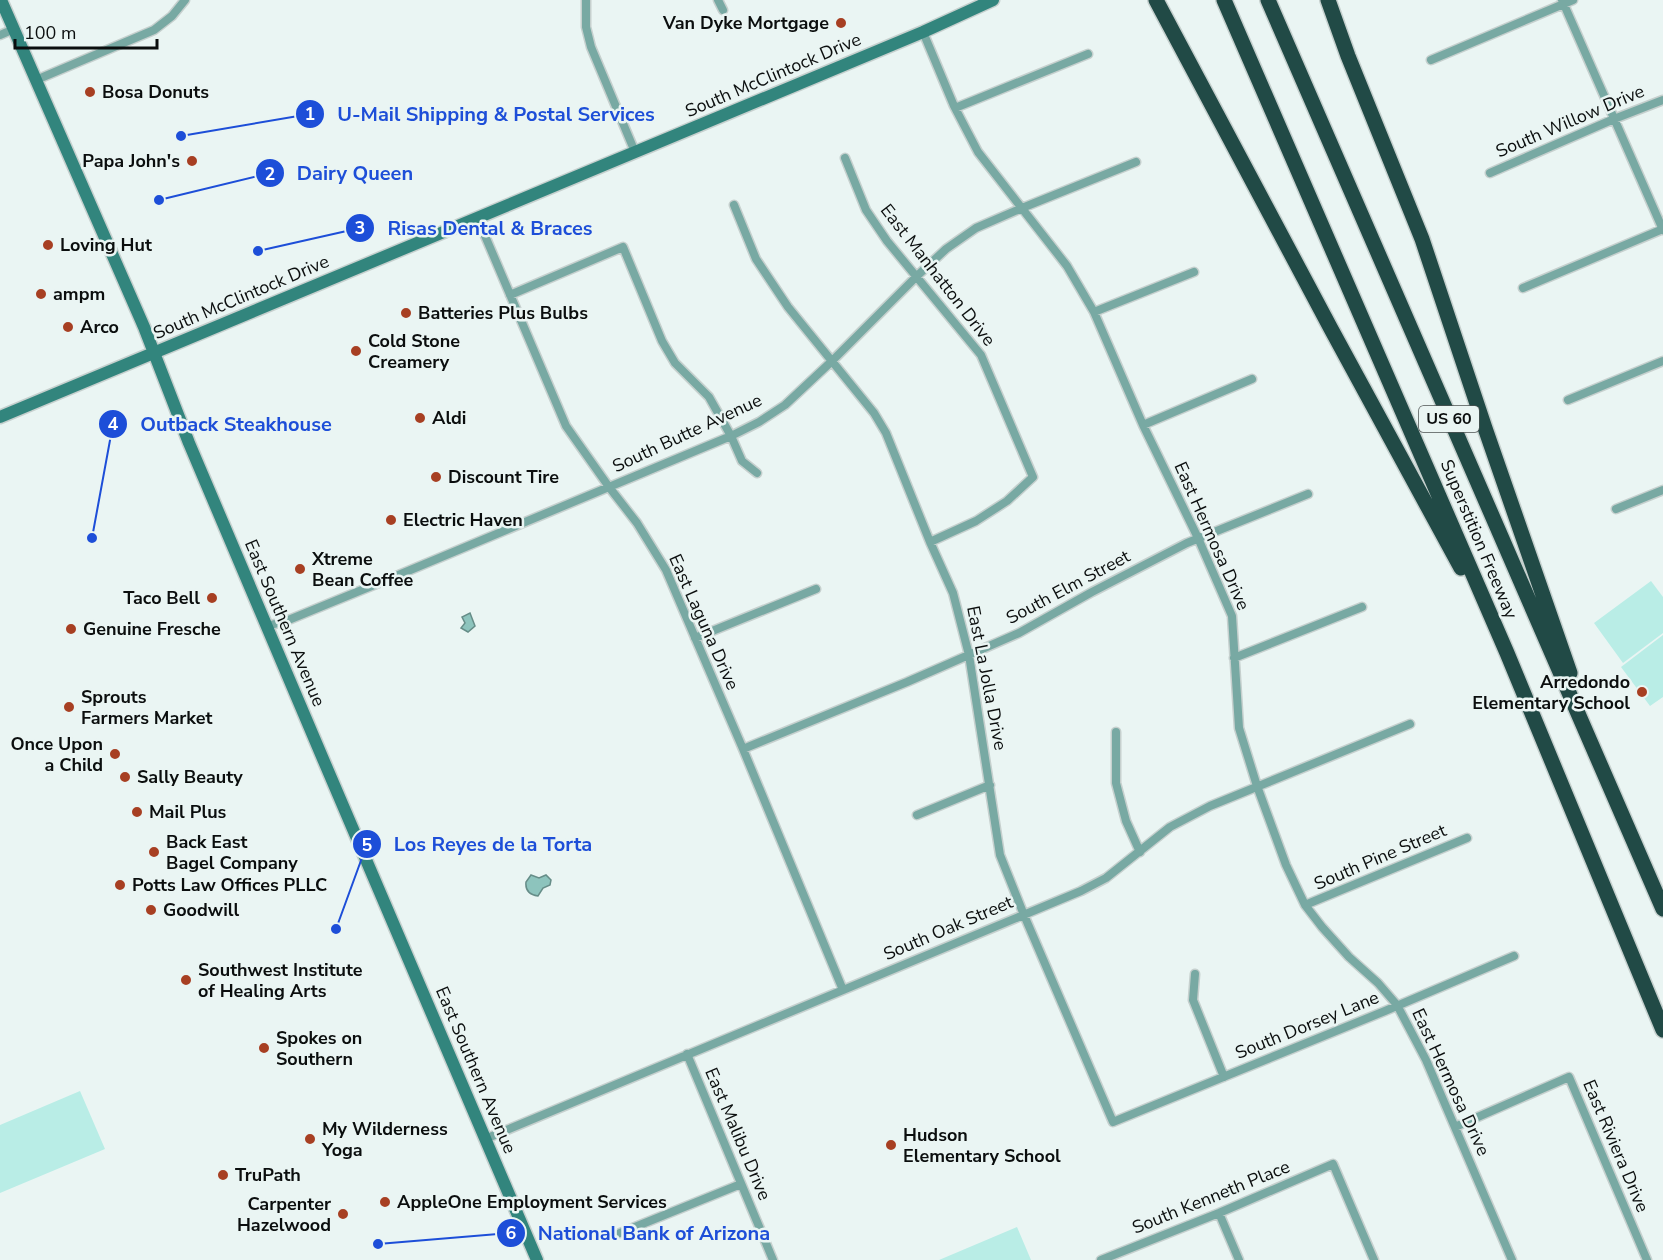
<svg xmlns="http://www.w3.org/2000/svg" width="1663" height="1260" viewBox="0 0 1663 1260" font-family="'Nunito Sans',sans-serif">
	<rect width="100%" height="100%" fill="#eaf5f3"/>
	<path fill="#b9ede6" d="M1651,581L1663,597V633L1623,663L1594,623Z
		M1663,635V697L1650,706L1621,667Z
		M80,1091L105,1149L0,1193V1125Z
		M1017,1227L1031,1260H939Z"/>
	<path fill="#8dc4bd" stroke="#668d88" stroke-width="1.5" d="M470,613L475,626L468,632L461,628L465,623L462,617Z
		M531,875L539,878L546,875L551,880L550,885L543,888L538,896C531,895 525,891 526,882Z"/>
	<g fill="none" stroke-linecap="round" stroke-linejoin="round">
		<g stroke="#c6d0ce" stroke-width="11">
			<path id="street" d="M586,0V27L591,47L635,152
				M718,0L723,10
				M1562,0L1663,230
				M923,32L954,106L978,152L1067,266L1094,312L1143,425L1198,538L1232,616L1239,728L1257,786L1286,865L1305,905L1322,927L1349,957L1378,983L1397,1005L1426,1060L1512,1260
				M0,35L14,29
				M1431,60L1573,0
				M36,80L154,30L172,16L185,0
				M955,108L1088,54
				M845,158L866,210L887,241L981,355L1033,477L1007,501L976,521L930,542
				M1490,173L1614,119L1663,100
				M734,205L756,259L788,307L874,413L886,433L930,542L953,593L969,655L1000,855L1024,915L1113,1122L1385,1011L1514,956
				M477,217L566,426L609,487L637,523L666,570L743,749L843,990
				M1523,288L1663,229
				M510,295L623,247L662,341L675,363L709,397L731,436L742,461L757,473
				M1094,312L1194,272
				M1568,400L1663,361
				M1143,425L1252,379
				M1616,509L1663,490
				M267,626L286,621L396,576L731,436L759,422L785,405L832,361L917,276L946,249L976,228L1022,208L1136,162
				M695,638L816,589
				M1234,658L1362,607
				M1116,732V783L1126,821L1140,852
				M743,749L907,682L1019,633L1092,592L1187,543L1308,494
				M917,815L990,785
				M1305,905L1467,838
				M1195,974L1193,1000L1224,1077
				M687,1054L773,1260
				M1455,1127L1569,1077L1647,1260
				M485,1139L1081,891L1106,878L1170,827L1210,806L1410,724
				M1219,1213L1239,1260
				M620,1233L741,1184
				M1101,1260L1219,1213L1333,1164L1374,1260"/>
		</g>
		<g stroke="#c6d0ce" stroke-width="15">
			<path id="secondary" d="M1,0L144,327L189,443L326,766L537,1260
				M0,417L923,32L993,0"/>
		</g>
		<g stroke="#c6d0ce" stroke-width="18">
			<path id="highway" d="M1156,0L1330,327L1461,568
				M1224,0L1507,653L1663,1030
				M1268,0L1663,909
				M1328,0L1348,56L1422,239L1485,428L1570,673"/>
		</g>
		<use href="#street" stroke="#78a9a3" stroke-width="8"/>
		<use href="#secondary" stroke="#32857d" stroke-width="12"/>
		<use href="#highway" stroke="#214a46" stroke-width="15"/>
	</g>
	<g fill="#a73f22" stroke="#eaf5f3" stroke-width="2">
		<circle cx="841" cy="23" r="6"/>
		<circle cx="90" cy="92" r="6"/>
		<circle cx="192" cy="161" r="6"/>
		<circle cx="48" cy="245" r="6"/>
		<circle cx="41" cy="294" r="6"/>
		<circle cx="406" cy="313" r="6"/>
		<circle cx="68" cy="327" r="6"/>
		<circle cx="356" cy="351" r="6"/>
		<circle cx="420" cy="418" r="6"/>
		<circle cx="436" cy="477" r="6"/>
		<circle cx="391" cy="520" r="6"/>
		<circle cx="300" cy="569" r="6"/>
		<circle cx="212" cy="598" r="6"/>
		<circle cx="71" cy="629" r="6"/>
		<circle cx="1642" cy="692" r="6"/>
		<circle cx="69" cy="707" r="6"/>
		<circle cx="115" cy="754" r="6"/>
		<circle cx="125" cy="777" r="6"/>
		<circle cx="137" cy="812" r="6"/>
		<circle cx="154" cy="852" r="6"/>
		<circle cx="120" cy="885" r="6"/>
		<circle cx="151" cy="910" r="6"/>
		<circle cx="186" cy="980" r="6"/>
		<circle cx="264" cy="1048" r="6"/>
		<circle cx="310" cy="1139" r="6"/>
		<circle cx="891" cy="1145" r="6"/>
		<circle cx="223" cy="1175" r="6"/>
		<circle cx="385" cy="1202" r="6"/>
		<circle cx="343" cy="1214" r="6"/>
	</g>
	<g text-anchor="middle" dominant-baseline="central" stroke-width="5" stroke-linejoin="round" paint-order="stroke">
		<rect fill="#eaf5f3" stroke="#4e5353" stroke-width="1.5" x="1419" y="406" width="60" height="26" rx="4.5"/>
		<g font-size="16" font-weight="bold" fill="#0b0e0e">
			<text x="1449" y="419">US 60</text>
		</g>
		<g font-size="18" font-weight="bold" fill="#0b0e0e" stroke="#eaf5f3" text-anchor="start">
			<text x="829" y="23" text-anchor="end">Van Dyke Mortgage</text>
			<text x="102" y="92">Bosa Donuts</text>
			<text x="180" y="161" text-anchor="end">Papa John's</text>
			<text x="60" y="245">Loving Hut</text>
			<text x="53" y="294">ampm</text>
			<text x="418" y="313">Batteries Plus Bulbs</text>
			<text x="80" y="327">Arco</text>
			<text x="368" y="341">Cold Stone<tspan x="368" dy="21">Creamery</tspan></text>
			<text x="432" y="418">Aldi</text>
			<text x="448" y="477">Discount Tire</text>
			<text x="403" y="520">Electric Haven</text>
			<text x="312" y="559">Xtreme<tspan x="312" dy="21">Bean Coffee</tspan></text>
			<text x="200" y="598" text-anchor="end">Taco Bell</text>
			<text x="83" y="629">Genuine Fresche</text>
			<text x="1630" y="682" text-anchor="end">Arredondo<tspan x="1630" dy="21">Elementary School</tspan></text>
			<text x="81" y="697">Sprouts<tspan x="81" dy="21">Farmers Market</tspan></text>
			<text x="103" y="744" text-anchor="end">Once Upon<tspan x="103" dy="21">a Child</tspan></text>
			<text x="137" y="777">Sally Beauty</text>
			<text x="149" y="812">Mail Plus</text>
			<text x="166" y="842">Back East<tspan x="166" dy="21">Bagel Company</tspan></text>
			<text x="132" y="885">Potts Law Offices PLLC</text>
			<text x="163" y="910">Goodwill</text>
			<text x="198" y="970">Southwest Institute<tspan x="198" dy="21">of Healing Arts</tspan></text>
			<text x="276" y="1038">Spokes on<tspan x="276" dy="21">Southern</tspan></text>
			<text x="322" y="1129">My Wilderness<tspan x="322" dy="21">Yoga</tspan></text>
			<text x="903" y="1135">Hudson<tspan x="903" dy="21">Elementary School</tspan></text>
			<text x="235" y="1175">TruPath</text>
			<text x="397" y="1202">AppleOne Employment Services</text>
			<text x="331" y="1204" text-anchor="end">Carpenter<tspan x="331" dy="21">Hazelwood</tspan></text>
		</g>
		<g font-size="18" fill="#0b0e0e" stroke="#eaf5f3">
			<text transform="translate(773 75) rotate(-23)">South McClintock Drive</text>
			<text transform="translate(1570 121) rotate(-23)">South Willow Drive</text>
			<text transform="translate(938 275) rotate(52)">East Manhatton Drive</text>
			<text transform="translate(241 297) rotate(-23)">South McClintock Drive</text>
			<text transform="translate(687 433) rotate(-25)">South Butte Avenue</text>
			<text transform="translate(1212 536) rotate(66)">East Hermosa Drive</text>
			<text transform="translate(1479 539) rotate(67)">Superstition Freeway</text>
			<text transform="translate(1068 587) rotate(-28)">South Elm Street</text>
			<text transform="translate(704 622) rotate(66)">East Laguna Drive</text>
			<text transform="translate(285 623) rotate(67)">East Southern Avenue</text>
			<text transform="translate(987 678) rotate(79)">East La Jolla Drive</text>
			<text transform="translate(1380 857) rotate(-23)">South Pine Street</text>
			<text transform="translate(948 928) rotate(-23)">South Oak Street</text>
			<text transform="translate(1307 1025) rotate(-22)">South Dorsey Lane</text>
			<text transform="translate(476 1070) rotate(67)">East Southern Avenue</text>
			<text transform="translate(1451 1082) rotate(65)">East Hermosa Drive</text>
			<text transform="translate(738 1134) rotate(67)">East Malibu Drive</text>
			<text transform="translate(1616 1146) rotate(67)">East Riviera Drive</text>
			<text transform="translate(1211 1197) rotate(-22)">South Kenneth Place</text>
		</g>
	</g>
	<path fill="none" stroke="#1d4ed8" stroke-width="2" d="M181 136L310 114M159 200L270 173M258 251L360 228M92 538L113 424M336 929L367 844M378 1244L511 1233"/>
	<g fill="#1d4ed8" stroke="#eaf5f3" stroke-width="2">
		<circle cx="181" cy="136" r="6"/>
		<circle cx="159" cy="200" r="6"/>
		<circle cx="258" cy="251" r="6"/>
		<circle cx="92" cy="538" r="6"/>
		<circle cx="336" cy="929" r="6"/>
		<circle cx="378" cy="1244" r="6"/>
		<circle cx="310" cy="114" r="15"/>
		<circle cx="270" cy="173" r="15"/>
		<circle cx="360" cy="228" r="15"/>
		<circle cx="113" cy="424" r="15"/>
		<circle cx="367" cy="844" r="15"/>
		<circle cx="511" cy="1233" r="15"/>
	</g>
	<g font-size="18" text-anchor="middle" font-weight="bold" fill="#fff">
		<text x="310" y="120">1</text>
		<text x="270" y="180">2</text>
		<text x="360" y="234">3</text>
		<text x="113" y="430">4</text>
		<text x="367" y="851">5</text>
		<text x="511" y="1239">6</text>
	</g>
	<g font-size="20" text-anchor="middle" font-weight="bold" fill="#1d4ed8" stroke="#eaf5f3" stroke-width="5" stroke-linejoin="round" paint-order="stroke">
		<text x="496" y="121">U-Mail Shipping &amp; Postal Services</text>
		<text x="355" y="180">Dairy Queen</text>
		<text x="490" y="235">Risas Dental &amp; Braces</text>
		<text x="236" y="431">Outback Steakhouse</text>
		<text x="493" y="851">Los Reyes de la Torta</text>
		<text x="654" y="1240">National Bank of Arizona</text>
	</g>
	<path d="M15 39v9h142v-9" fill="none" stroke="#0b0e0e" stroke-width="3"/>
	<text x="24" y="39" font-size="18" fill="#0b0e0e" stroke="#eaf5f3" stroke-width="4.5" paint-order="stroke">100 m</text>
</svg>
